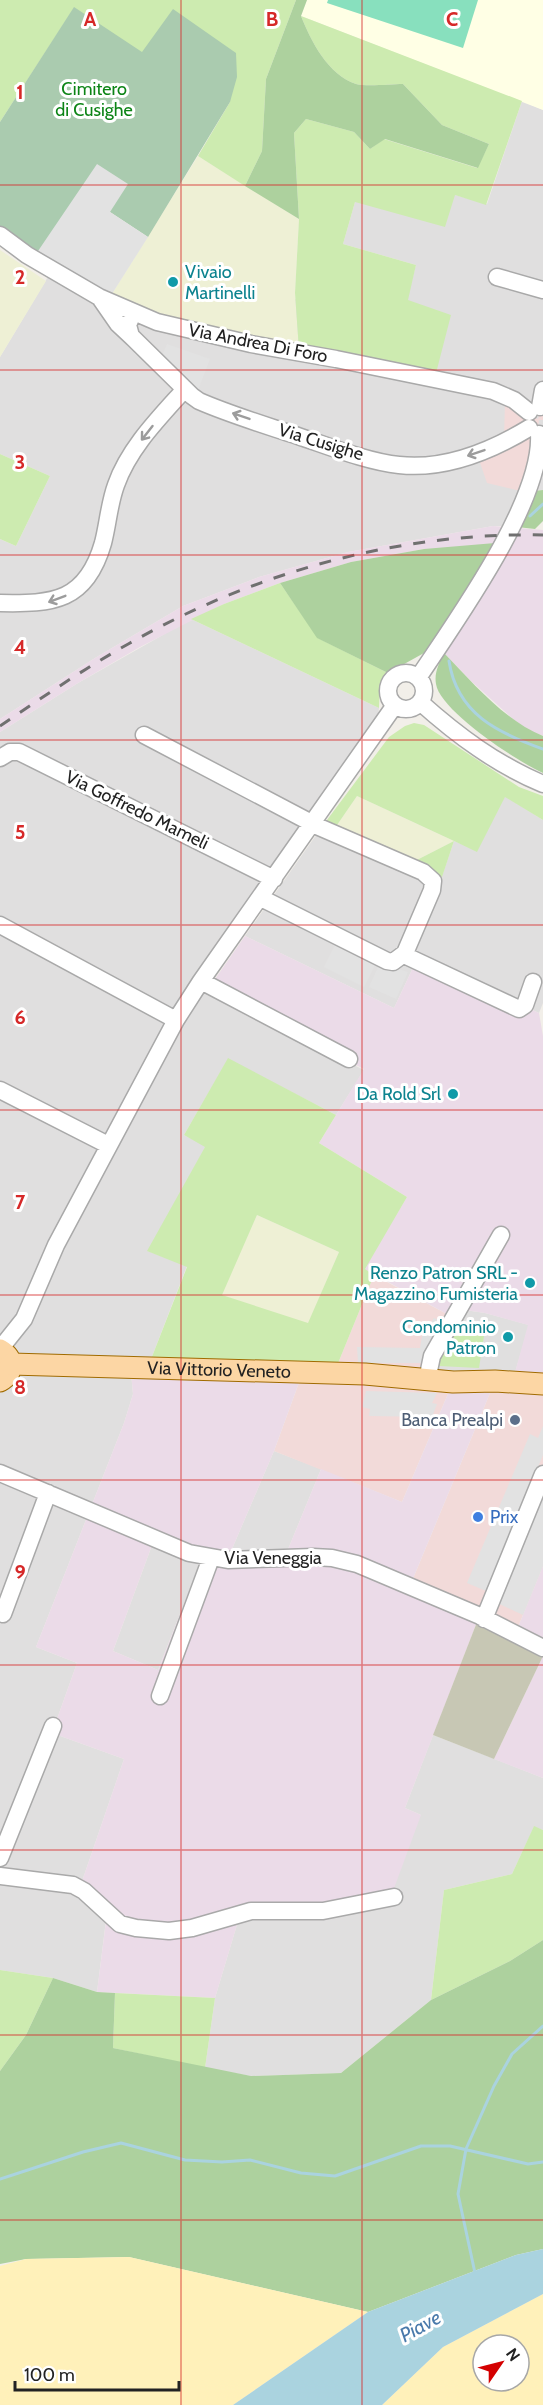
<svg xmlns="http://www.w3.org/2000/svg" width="543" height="2405" viewBox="0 0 543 2405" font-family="Cabin,sans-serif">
	<rect width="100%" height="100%" fill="#f2efe9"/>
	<path fill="#e0dfdf" d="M522,101L543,110V401L539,419L543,420V490L524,492L507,526H493L348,552L259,577L183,606L95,658L0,719V539L16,546L50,476L0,454V357L55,265L110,297L407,300L416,265L343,244L355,202L455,195L487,204Z
		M191,619L379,708L378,717L200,989L364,1070L336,1115L228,1059L184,1135L206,1146L148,1251L187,1266L146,1372H131L133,1394L124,1423L36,1647L77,1663L52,1733L124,1759L78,1893L106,1920L97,1992L53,1978L0,1970V732L78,683Z
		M505,796L543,820V1003L539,1013L418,957L394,1008L245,936L324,824L442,876L454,841L477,851Z
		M465,1310L485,1313L529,1325L512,1383L429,1380Z
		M274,1451L321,1469L282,1564L226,1563Z
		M155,1537L202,1558L158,1670L113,1651Z
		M433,1735L543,1778V1830L534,1827L512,1874L444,1890L431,2000L341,2073L251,2076L205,2068L215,1998L239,1918L421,1815L405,1808Z"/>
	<path fill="#f2dad9" d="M505,401L538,419L543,401V420H539L534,463L524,492L487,483L475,448L504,439Z
		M374,1275L458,1320L429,1379L453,1382L402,1502L274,1451L301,1377L332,1378Z
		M495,1381L543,1383V1566L516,1632L407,1593Z"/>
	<path fill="#ebdbe8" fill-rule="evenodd" d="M493,526L543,530V736L523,728L471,681L444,653L424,549L351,562L280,583L224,604L140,647L78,683L0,732V719L95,658L183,606L259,577L348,552Z
		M245,936L394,1008L418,957L539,1013L543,1036V1383H512L528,1325L485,1313L465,1310L458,1320L364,1269L407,1197L319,1143L364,1069L206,992Z
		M131,1372L301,1377L274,1451L226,1563L282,1564L321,1469L402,1502L453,1382L495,1381L407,1593L477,1622L405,1808L421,1815L389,1902L239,1918L215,1998L97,1992L106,1921L78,1893L124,1759L52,1733L77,1663L36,1647L124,1423L133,1394ZM155,1537L202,1558L158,1670L113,1651Z
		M543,1566V1644L516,1632Z
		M543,1656V1778L494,1759Z"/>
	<path fill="#ffffe5" d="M307,0H543V110L301,16Z"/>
	<path fill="#c7c7b4" d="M477,1622L543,1644V1656L494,1759L433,1735Z"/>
	<path fill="#eef0d5" d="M198,156L299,219L295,293L299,350L169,323L110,297Z
		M0,250L46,281L0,357Z
		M357,796L454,841L411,863L335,828Z
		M257,1215L339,1252L308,1324L221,1295Z"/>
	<path fill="#cdebb0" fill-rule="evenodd" d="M0,0H296L266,79L262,151L245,186L198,156L230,102L142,53L74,8L0,122Z
		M301,16L522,101L486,205L455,195L445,227L355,202L343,244L416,265L408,300L451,315L434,381L299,350L295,293L299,219L294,133L306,119L354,132L370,149L384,139L477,168L489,144L442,125L403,84C391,84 367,87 356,84C328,75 311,41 301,16Z
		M0,454L50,476L16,546L0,539Z
		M280,583L318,638L388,673L380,684L379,708L191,619L224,604Z
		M414,723L424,725L519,787L543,796V820L505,797L477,852L454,841L442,877L411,863L454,841L357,796L335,828L324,824L389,737L405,726Z
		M228,1058L336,1115L319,1143L407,1197L365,1269L374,1275L332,1378L146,1372L187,1267L147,1251L205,1147L184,1135ZM257,1215L339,1252L308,1323L222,1295Z
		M451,1330L484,1336L479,1368L439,1366L436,1356Z
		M534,1826L543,1830V1940L510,1961L431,2000L444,1890L512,1874Z
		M0,1970L53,1978L26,2035L0,2071Z
		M115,1993L215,1998L205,2068L113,2048Z"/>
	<path fill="#add19e" d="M296,0H307L301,16C311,41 328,75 356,84C367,87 391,84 403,84L442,125L489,144L478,168L385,139L370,149L354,132L306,119L294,133L299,219L245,186L262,151L266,79Z
		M543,490V521L535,529L507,526L524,492Z
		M507,542L424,653L388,673L317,638L280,583L351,562L424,549Z
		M444,653C473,683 504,720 543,736V773C518,762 440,711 436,684C434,673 439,663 444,653Z
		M543,1940V2249L516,2255L368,2312L129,2257L26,2259L0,2264V2071L26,2035L53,1978L97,1992L115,1993L113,2048L251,2076L341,2073L431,2000L510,1961Z"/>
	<path fill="#fff1ba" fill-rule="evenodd" d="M129,2257L368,2312L233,2405H0V2266L26,2259Z
		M543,2294V2405H382L443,2347ZM483,2345H519V2381H483Z"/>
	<path fill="#aacbaf" d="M74,7L142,52L173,9L236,53L237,77L230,102L148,237L110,212L36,254L0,226V122Z"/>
	<path fill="#88e0be" d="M328,0H478L463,48L327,3Z"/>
	<path fill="#e2e2e2" d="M97,164L128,184L110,212L148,237L110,297L36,254Z
		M167,344L210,359L195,398L159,363Z
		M338,939L378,959L364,987L324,967Z
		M380,963L408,972L396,999L369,987Z
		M434,1318L450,1325L431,1363H358L357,1347L420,1348L422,1336Z
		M366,1391L437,1393L432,1403L437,1404L432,1417L369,1416L370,1409L362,1407Z
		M543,1426V1455L486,1591L467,1583L530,1434L538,1438Z
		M543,1490V1566L523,1615L497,1603Z"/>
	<path fill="#aad3df" d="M543,2249V2294L443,2347L382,2405H233L368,2312L516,2255Z"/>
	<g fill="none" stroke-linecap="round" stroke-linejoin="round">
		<path stroke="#aad3df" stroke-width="3" d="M530,516L543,504
			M449,661C457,714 498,733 543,749
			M0,2179L83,2152L121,2143L185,2160L222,2162L250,2160L301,2173L335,2176L421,2146H450L528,2164L543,2162
			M475,2273L458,2194L466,2149L494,2086L512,2054L543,2026"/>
		<g stroke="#a9a9a9" stroke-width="19">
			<path id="minor" d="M0,235L27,255L99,297L157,322L251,344L336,359L493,391L514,400L529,412
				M497,277L543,290
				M100,298L118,324L133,338
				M133,313L128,325L131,336L192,396L199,401C231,415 265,425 298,436C328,446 368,462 399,465C444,470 491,451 529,428
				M540,407L543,390
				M0,603C53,604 86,602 103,543C108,524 109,504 116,485C129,448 159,418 185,389
				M388 691a18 18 0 1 1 36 0a18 18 0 1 1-36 0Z
				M418,678C455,622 543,501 539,434
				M420,702C458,736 496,764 543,784
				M144,735L319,827L423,872L433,881L432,890L405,953L393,962L387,961L261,898
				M0,758L10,752H19L274,879
				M0,925L176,1020
				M404,955L519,1009L525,1005L533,982
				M201,981L349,1059
				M0,1090L108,1145
				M0,1349L24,1319L56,1245L176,1020L201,981L395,705
				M427,1380L432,1356L501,1235
				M0,1473L189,1553L228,1560L313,1557L332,1558L357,1564L480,1616L543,1648
				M3,1614L48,1493
				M484,1619L543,1474
				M160,1696L211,1558
				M0,1858L53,1726
				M0,1876L73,1885L84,1891L120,1924L136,1928L169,1931L192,1928L251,1911H323L394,1897"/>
		</g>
		<g stroke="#a06b00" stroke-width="23">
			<g id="major">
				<path d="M0,1350C14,1358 14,1373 0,1381"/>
				<path id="s1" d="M11,1364L365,1374L453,1382L495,1381L543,1384"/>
			</g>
		</g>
		<use href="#minor" stroke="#fff" stroke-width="16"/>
		<use href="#major" stroke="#fcd6a4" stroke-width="21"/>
		<path stroke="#707070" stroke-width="3" stroke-dasharray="12 12" stroke-linecap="butt" d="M0,726C43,697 85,668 130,643C255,572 400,532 543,535"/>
	</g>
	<defs><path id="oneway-shaft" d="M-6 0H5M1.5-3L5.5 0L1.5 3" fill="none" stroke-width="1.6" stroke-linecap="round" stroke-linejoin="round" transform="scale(1.5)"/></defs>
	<g stroke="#9c9c9c">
		<use href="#oneway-shaft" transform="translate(241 416) rotate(-161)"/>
		<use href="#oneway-shaft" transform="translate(147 433) rotate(128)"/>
		<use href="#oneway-shaft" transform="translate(476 453) rotate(161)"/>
		<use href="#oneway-shaft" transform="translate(57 599) rotate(159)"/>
	</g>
	<path fill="none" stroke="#d62828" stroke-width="1.5" stroke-opacity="0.55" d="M181,0V2405M362,0V2405M0,185H543M0,370H543M0,555H543M0,740H543M0,925H543M0,1110H543M0,1295H543M0,1480H543M0,1665H543M0,1850H543M0,2035H543M0,2220H543"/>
	<g fill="#0f9aa8" stroke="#fff" stroke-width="2">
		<circle cx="173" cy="282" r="6"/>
		<circle cx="453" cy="1094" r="6"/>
		<circle cx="530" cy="1283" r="6"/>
		<circle cx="508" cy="1337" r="6"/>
	</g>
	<circle fill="#5c6f8a" stroke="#fff" stroke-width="2" cx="515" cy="1420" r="6"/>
	<circle fill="#3f7fe0" stroke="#fff" stroke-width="2" cx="478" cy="1517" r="6"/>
	<g text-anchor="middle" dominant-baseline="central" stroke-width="6" stroke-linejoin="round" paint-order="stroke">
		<g font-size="18" fill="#0c8416" stroke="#fff">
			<text x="94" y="89">Cimitero<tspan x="94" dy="21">di Cusighe</tspan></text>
		</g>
		<g font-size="18" fill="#0d838f" stroke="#fff" text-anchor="end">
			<text x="185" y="272" text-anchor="start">Vivaio<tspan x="185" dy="21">Martinelli</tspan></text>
			<text x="441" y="1094">Da Rold Srl</text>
			<text x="518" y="1273">Renzo Patron SRL -<tspan x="518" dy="21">Magazzino Fumisteria</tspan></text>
			<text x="496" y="1327">Condominio<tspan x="496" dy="21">Patron</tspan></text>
		</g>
		<g font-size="18" fill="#222" stroke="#fff">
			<text transform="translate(258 343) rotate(11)">Via Andrea Di Foro</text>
			<text transform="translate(321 442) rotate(17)">Via Cusighe</text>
			<text transform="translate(137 810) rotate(26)">Via Goffredo Mameli</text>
			<text stroke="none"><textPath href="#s1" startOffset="208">Via Vittorio Veneto</textPath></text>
			<text x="273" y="1558">Via Veneggia</text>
		</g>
		<g font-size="18" fill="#4e5e75" stroke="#fff" text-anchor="end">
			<text x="503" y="1420">Banca Prealpi</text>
		</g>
		<g font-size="18" fill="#366cbe" stroke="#fff" text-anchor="start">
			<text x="490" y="1517">Prix</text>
		</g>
		<g font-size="20" font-style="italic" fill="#4a7aab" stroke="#fff">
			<text transform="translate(420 2326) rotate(-29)">Piave</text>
		</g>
	</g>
	<g font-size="20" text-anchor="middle" font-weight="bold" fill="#d62828" stroke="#fff" stroke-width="6" stroke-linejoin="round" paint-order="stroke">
		<text x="90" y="26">A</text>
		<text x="272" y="26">B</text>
		<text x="452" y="26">C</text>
		<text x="20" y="99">1</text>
		<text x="20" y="284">2</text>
		<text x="20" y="469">3</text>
		<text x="20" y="654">4</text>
		<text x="20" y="839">5</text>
		<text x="20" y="1024">6</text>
		<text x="20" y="1209">7</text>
		<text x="20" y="1394">8</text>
		<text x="20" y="1579">9</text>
	</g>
	<g transform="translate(501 2363) rotate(55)"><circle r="28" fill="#ffffff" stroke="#a7a7a7" stroke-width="1.5"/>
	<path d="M0-4.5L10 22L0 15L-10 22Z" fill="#d40000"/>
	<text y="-9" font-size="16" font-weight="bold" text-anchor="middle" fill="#222222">N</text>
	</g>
	<path d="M15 2381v9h164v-9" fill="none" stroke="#222222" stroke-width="3"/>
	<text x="24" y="2381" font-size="18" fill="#222222" stroke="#ffffff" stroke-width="4.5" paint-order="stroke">100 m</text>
</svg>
